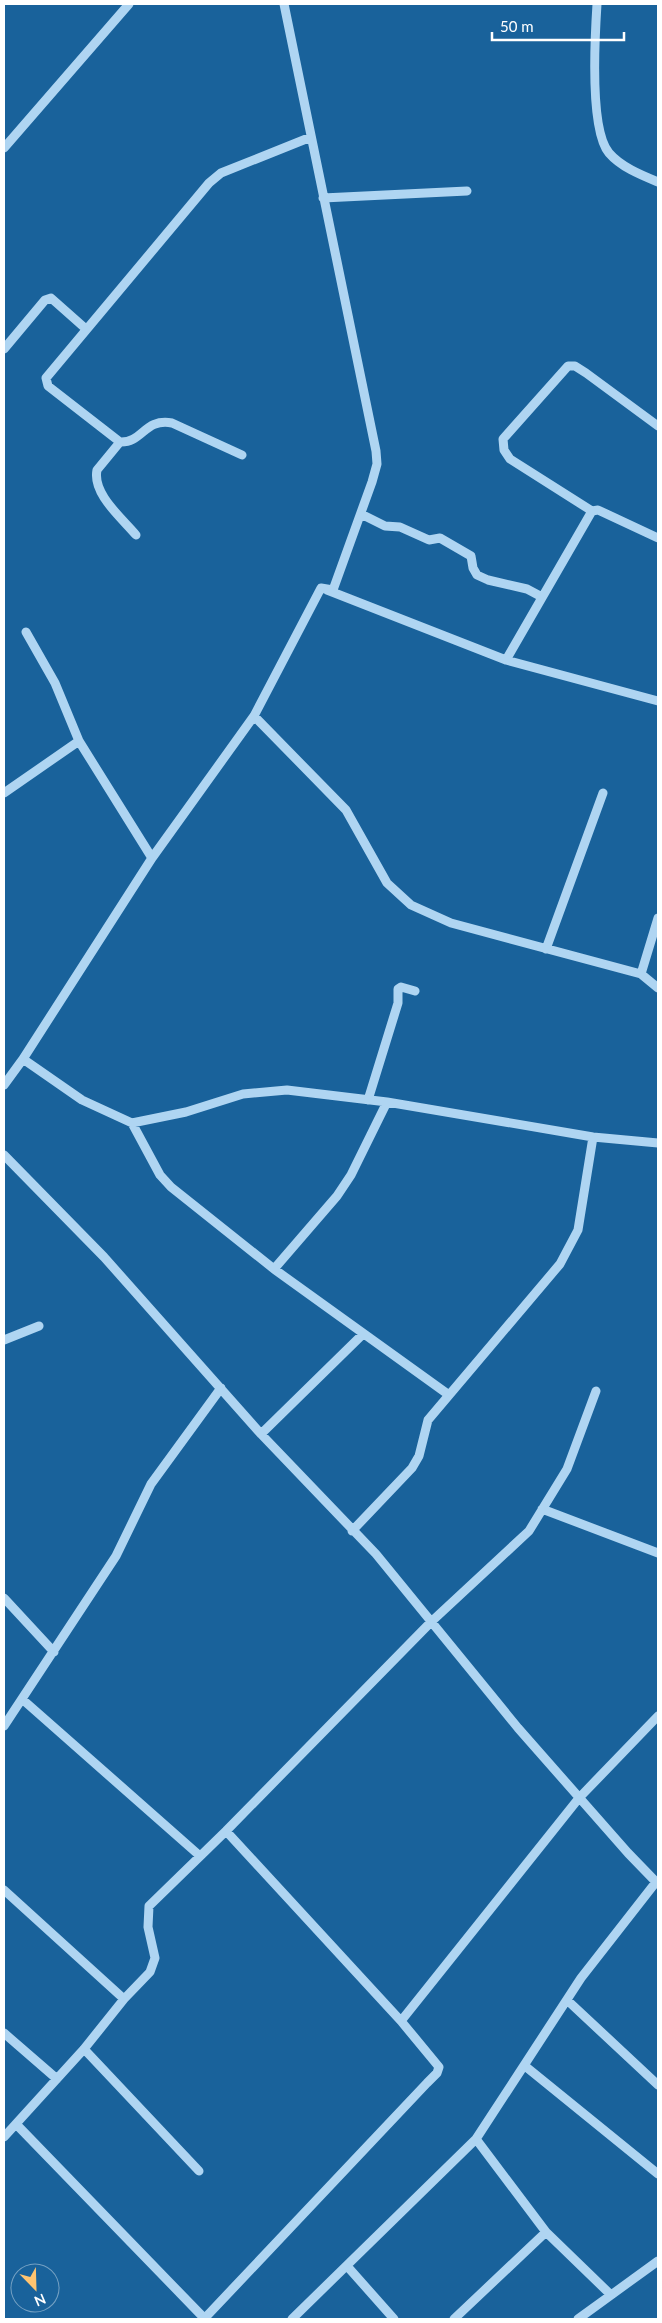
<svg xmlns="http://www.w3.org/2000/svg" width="662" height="2323" viewBox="0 0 662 2323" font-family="Lato,sans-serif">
	<rect width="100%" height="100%" fill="#19629b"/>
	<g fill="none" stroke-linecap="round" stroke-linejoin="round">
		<path stroke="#afd5f2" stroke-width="9" d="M597,4C595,35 589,129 609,153C621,167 641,175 658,182
			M4,148L129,4
			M323,198L467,191
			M4,349L45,300L51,298L86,329
			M120,442L97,470C92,494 122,518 136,535
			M242,455L172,423C144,418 143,443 120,442L48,386L46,378L209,183L221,173L311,137
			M592,511L510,459L504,450L503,439L568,366H575L586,373L658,426
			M361,514L385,526L400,527L429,540L440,538L471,556L473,568L477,575L488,580L527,589L542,597
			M327,590L506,660L658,701
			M26,632L55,683L79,741L152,858
			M506,660L592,511L598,510L658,538
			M254,716L346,810L387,883L411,905L451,923L641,974L658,988
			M4,793L79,741
			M546,949L603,793
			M641,974L658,918
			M23,1059L82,1100L132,1123L186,1112L243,1094L287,1090L387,1102L593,1137L658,1143
			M4,1085L23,1059L152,858L254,716L321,588L333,590L372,482L377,464L376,451L284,4
			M368,1100L398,1003V989L401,987L415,991
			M132,1123L160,1175L171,1187L274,1269L449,1395
			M4,1155L104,1257L261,1434L376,1554L518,1728L628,1853L658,1884
			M274,1269L337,1196L351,1175L387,1102
			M4,1340L39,1326
			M261,1434L362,1335
			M542,1509L658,1553
			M352,1531L412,1468L419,1456L428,1420L560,1264L578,1230L593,1137
			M4,1598L54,1652
			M22,1699L200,1856
			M4,1726L116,1556L151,1484L221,1388
			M4,1890L124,1999
			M567,2000L658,2085
			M401,2021L579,1798L658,1716
			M4,2033L57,2079
			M84,2049L199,2171
			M525,2066L658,2174
			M16,2124L205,2319
			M4,2137L84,2049L124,1999L150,1972L155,1958L148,1927L149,1906L226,1831L431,1622L529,1531L567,1469L596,1391
			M476,2139L546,2232L610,2294
			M347,2266L394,2319
			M204,2319L427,2083L437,2073L439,2067L401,2021L226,1831
			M292,2319L476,2139L581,1978L656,1882
			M454,2319L546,2232
			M578,2319L658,2261"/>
	</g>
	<rect width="662" height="2323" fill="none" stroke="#ffffff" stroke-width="10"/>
	<g transform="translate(35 2288) rotate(157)"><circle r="24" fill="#19629b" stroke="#75a1c3"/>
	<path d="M0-4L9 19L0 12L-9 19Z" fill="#ffc470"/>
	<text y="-8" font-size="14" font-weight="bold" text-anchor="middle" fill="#ffffff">N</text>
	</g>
	<path d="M492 32v8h132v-8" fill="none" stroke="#ffffff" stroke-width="2.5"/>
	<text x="500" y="32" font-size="15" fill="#ffffff" stroke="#19629b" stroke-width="4" paint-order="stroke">50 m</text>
</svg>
